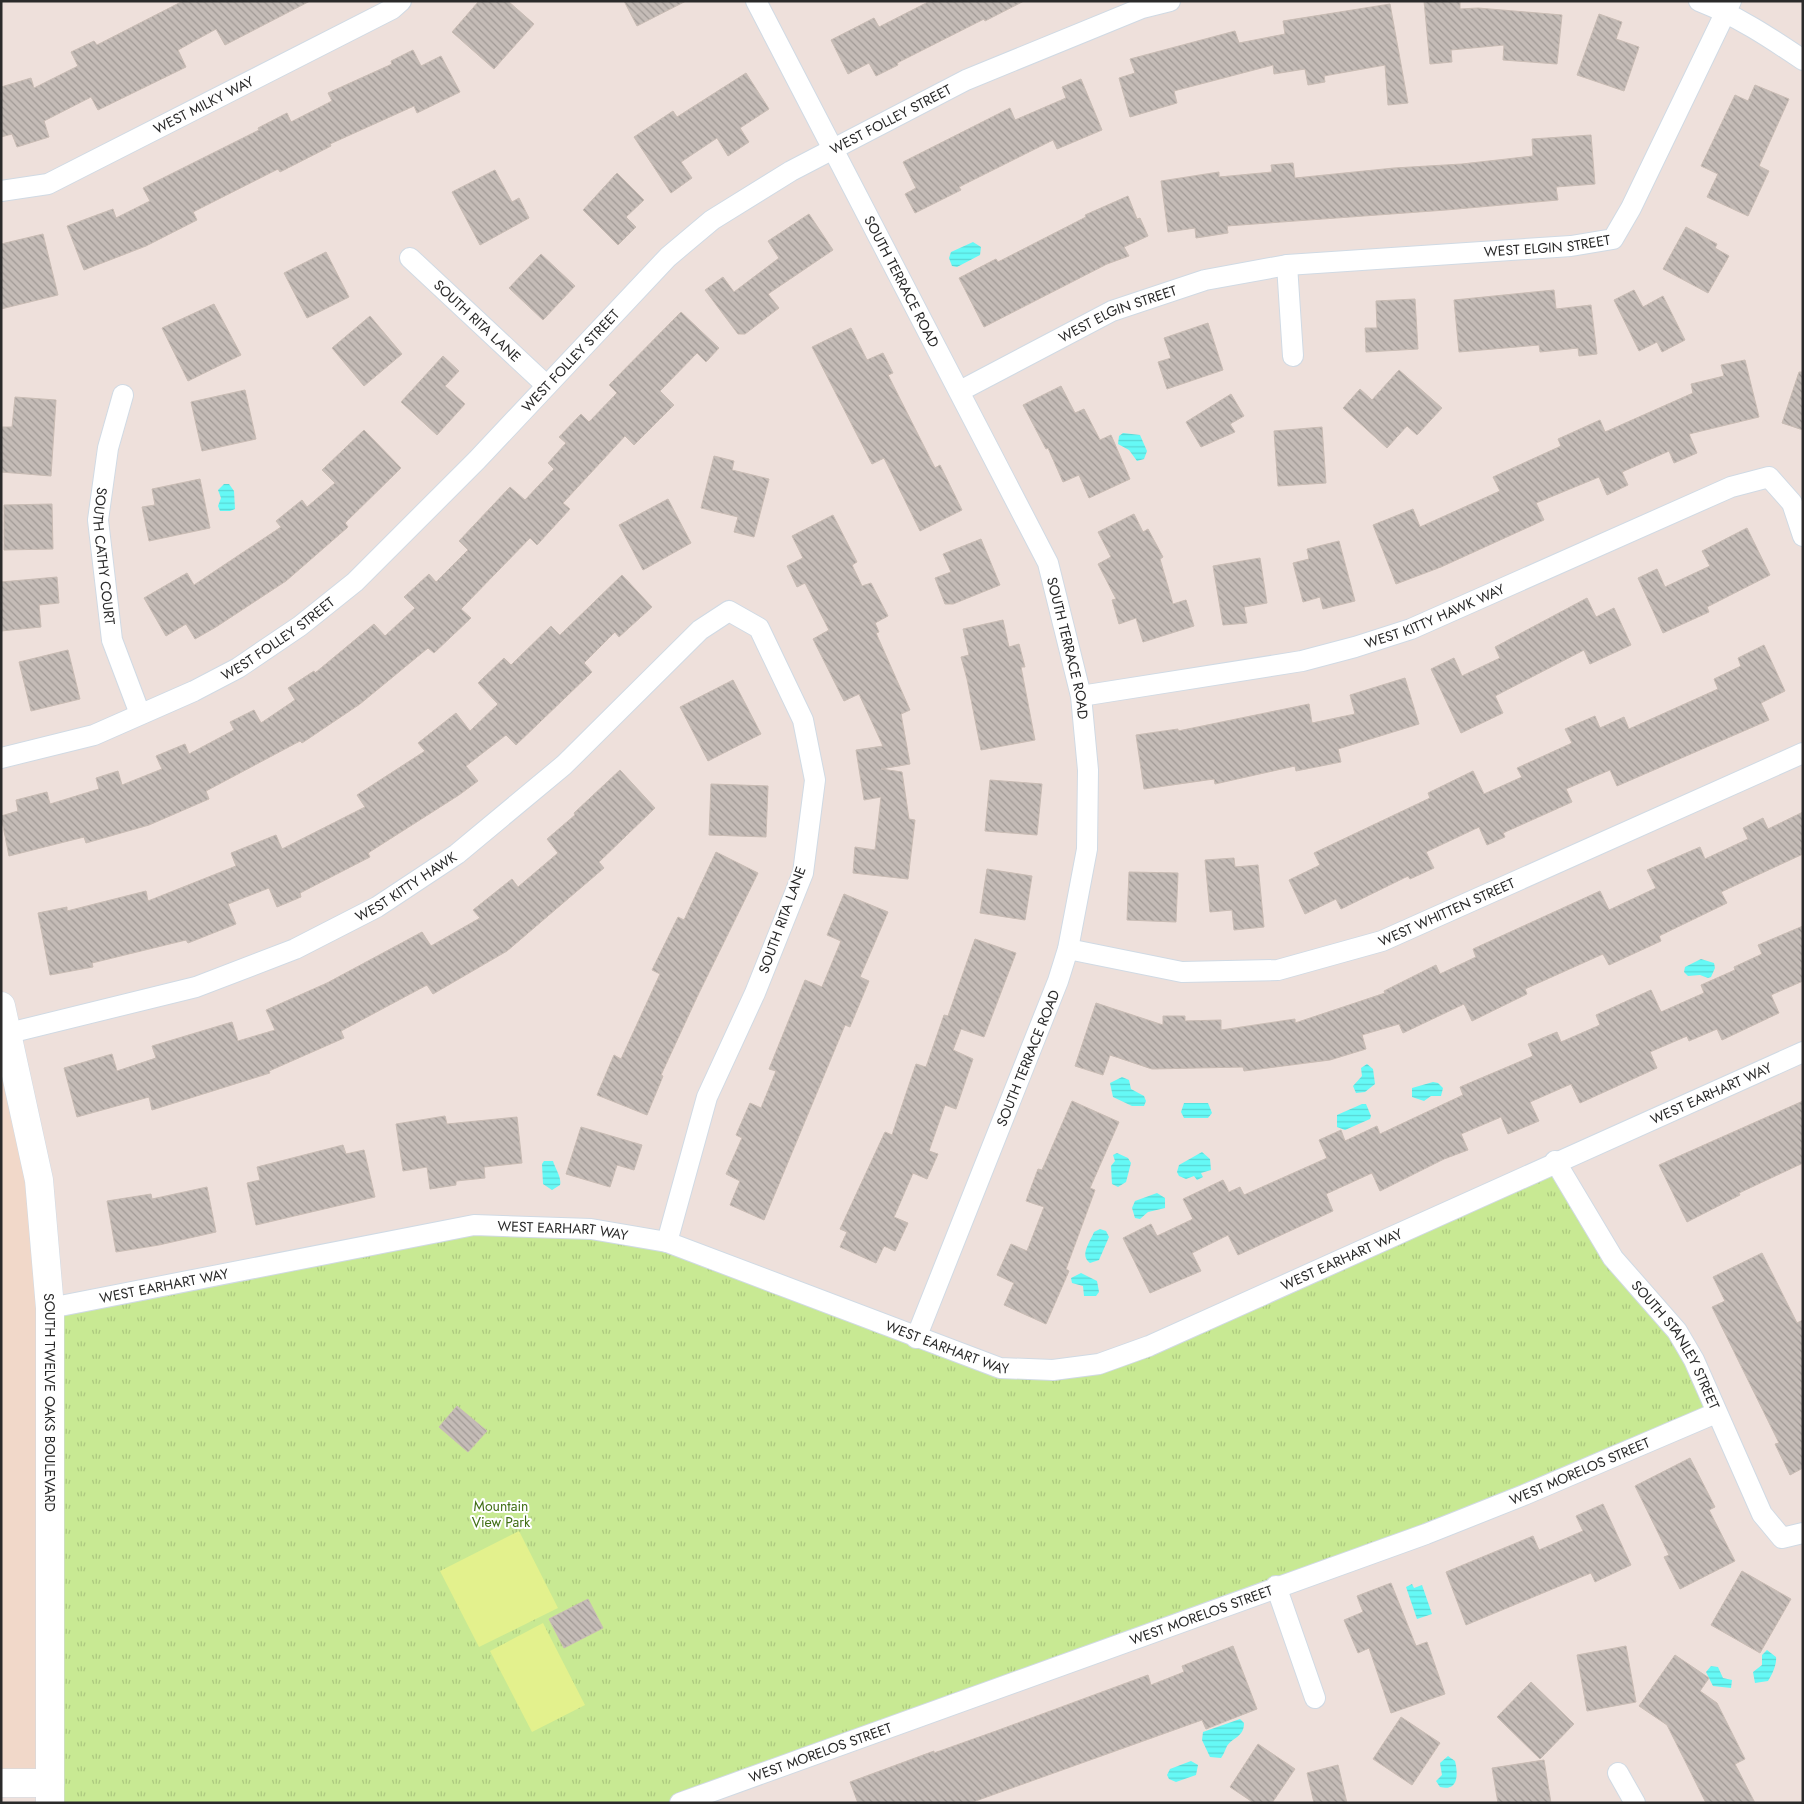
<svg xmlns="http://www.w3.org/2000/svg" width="1804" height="1804" viewBox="0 0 1804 1804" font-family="Jost,sans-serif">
	<defs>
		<pattern id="park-tufts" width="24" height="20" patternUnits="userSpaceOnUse" patternTransform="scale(1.25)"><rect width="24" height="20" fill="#c8e993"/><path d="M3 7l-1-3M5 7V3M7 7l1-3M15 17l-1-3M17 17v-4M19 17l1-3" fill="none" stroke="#acc87f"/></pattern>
		<pattern id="water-rules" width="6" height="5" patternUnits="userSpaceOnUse" patternTransform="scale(1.25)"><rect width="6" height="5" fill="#65f9f6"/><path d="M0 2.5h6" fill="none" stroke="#58d6d3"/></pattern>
		<pattern id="building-back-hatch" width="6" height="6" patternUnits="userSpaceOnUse" patternTransform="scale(1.25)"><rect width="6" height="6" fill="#c5bcb7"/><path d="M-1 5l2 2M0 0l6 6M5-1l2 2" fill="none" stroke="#a09995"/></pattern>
	</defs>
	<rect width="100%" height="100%" fill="#eee0db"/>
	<path fill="#f1d8c9" d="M1,1006L39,1180L50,1783H1Z"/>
	<path fill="url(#park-tufts)" d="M1555,1161L1677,1331L1716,1413L1524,1495L680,1803H50V1308L474,1225L667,1242L1000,1368L1099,1364Z"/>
	<path fill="#e3f18d" d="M519,1531L558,1608L479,1647L440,1571Z
		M543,1623L585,1705L532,1732L490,1651Z"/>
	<path fill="url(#water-rules)" d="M973,242L981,247L980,255L957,267L952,266L949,258L951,252Z
		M1123,433L1140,435L1147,451L1144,459L1137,461L1129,450L1118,444L1119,436Z
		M224,484H229L234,491L235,509L230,511H220L218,506L221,498L218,490Z
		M1701,959L1714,963L1715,968L1711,977L1708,978L1700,975L1688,976L1684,972L1685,967Z
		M1367,1064L1373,1069L1375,1084L1365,1092L1356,1093L1353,1086L1362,1076L1361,1068Z
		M1122,1077L1129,1080L1131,1089L1144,1096L1146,1101L1144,1106H1132L1113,1097L1110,1083Z
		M1433,1082L1438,1083L1443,1088L1441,1096H1431L1424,1101L1412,1097V1088Z
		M1184,1103H1208L1212,1113L1208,1118H1184L1181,1112Z
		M1362,1104H1366L1371,1116L1370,1119L1345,1130L1337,1127V1115Z
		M1202,1152L1210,1159L1211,1170L1201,1173L1203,1177L1197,1180L1194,1176L1186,1179L1179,1176L1177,1172L1179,1165Z
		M1117,1153L1128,1158L1131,1163L1126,1182L1118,1187L1112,1184L1111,1166L1115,1161L1113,1155Z
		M544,1161H553C555,1168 562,1178 560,1185L552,1190L543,1184L542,1164Z
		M1157,1193L1165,1198V1208L1148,1212L1140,1219L1135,1218L1132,1208L1135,1201Z
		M1100,1229L1106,1231L1109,1237L1099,1260L1090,1263C1079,1256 1090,1242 1094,1232Z
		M1081,1273L1097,1281L1099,1292L1096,1296H1084L1083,1286L1072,1283L1071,1278Z
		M1412,1584L1414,1588L1422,1585L1432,1614L1417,1619L1406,1587Z
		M1767,1650L1776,1657C1777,1664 1772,1675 1768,1681L1755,1683L1753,1672L1762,1665V1655Z
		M1711,1666L1718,1667L1723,1678L1732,1680L1731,1688L1713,1686L1706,1672Z
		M1240,1719L1244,1723C1244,1737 1233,1737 1227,1746C1225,1750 1224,1754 1221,1758L1210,1757L1202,1740L1203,1732Z
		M1448,1756L1455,1761C1458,1773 1459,1792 1440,1787L1436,1781L1442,1775L1440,1763Z
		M1191,1761L1198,1765L1196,1775L1176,1782L1169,1779L1167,1775L1170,1769Z"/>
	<path fill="url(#building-back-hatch)" stroke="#c9bcb4" d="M183,1H310L225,45L216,29L178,50L186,67L98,110L91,97L44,121L49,137L17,147L12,134L1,137V87L31,78L34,88L78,66L71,52L94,41L97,45Z
		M479,1H508L534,24L494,69L452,32Z
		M624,1H686L637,26Z
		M930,1H1024L985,21L984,19L897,63L898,65L876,76L869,63L848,74L831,40L874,18L879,27Z
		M1424,1H1460V9L1478,8L1562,15L1557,64L1503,60L1504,45L1451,50L1452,62L1430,64Z
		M1390,4L1408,103L1388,105L1385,65L1324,76L1325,82L1308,85L1305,69L1274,74L1273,65L1174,91L1177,103L1130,117L1119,78L1135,73L1130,59L1235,31L1239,43L1285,34L1283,21Z
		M1599,14L1622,22L1616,39L1639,47L1624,91L1577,75Z
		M413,50L421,66L441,56L460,92L417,113L414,106L330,144L331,146L280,172L278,169L193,212L197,220L146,246L84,270L67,226L113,209L116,218L150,201L143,188L259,130L258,128L287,113L291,122L332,101L328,93L392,64L391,61Z
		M746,73L769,109L740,128L749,142L728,156L717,138L681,162L692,178L671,193L634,137L673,111L677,117Z
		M1081,79L1102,130L1057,149L1053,140L959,187L961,190L915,213L905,194L916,188L903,162L1010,108L1015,120L1066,98L1062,87Z
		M1755,85L1789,99L1759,166L1769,171L1748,216L1707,197L1718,174L1701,166L1735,95L1748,101Z
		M1591,135L1595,184L1556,187L1558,200L1446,210L1227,226L1228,233L1196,238L1195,228L1168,232L1161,181L1219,172V177L1272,172L1271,165L1293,163L1295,178L1394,168L1462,164L1533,156L1532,139Z
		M495,170L512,202L519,198L529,218L480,245L452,192Z
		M617,173L644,200L626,217L636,227L618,245L583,210Z
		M1128,196L1137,219L1140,218L1148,236L1124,247L1129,256L1107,264L984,327L959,278L996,259L998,262L1086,217L1085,215Z
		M809,214L833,250L768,294L779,308L745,334H738L705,290L723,277L734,292L779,258L768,241Z
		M1686,227L1717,244L1715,248L1729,256L1708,293L1663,269Z
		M43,234L58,295L1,309V244Z
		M326,252L349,297L307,318L284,273Z
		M541,254L575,286L543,320L509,288Z
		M1554,290L1556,309L1591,305L1597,354L1579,356L1578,348L1540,352L1539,345L1459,352L1454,300Z
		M1634,290L1643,307L1663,296L1685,340L1662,352L1657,342L1639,351L1614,300Z
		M1415,299L1418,349L1366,352L1365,328H1377L1376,301Z
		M214,304L241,355L188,381L162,328Z
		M681,312L719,348L706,362L697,353L660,391L674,405L634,445L625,436L563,503L570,509L537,545L530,538L461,609L471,618L434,653L428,648L360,704L302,743L300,741L206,791L209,799L149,825L86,843L84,837L9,856L1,816L18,811L16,800L47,792L50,804L99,789L96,778L118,771L122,785L162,769L156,756L185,744L189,754L234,730L230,722L254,710L261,723L295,700L288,688L314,671L315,673L374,624L385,636L415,608L404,597L429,574L436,582L468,550L459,541L510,487L525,500L554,469L548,463L566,443L559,437L581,414L589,422L617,393L609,385Z
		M370,316L402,354L364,386L332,348Z
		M1208,323L1223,370L1167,389L1158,362L1171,358L1164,338Z
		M851,328L867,360L883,353L893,373L888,375L935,468L940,465L962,510L920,531L884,458L872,464L812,347Z
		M443,356L459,371L445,386L465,404L437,435L401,402Z
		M1745,360L1759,417L1689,434L1697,453L1674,463L1669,451L1622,472L1628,485L1607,495L1599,477L1536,503L1544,520L1441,567L1396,584L1373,525L1413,509L1420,527L1500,491L1493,477L1561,446L1558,439L1600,420L1605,432L1693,393L1691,384L1724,376L1721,365Z
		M1399,370L1442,408L1417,435L1407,426L1387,448L1343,408L1360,389L1372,400Z
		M1799,372H1803V430L1782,423Z
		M1061,386L1075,413L1084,409L1100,440L1111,435L1130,479L1089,498L1079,475L1063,482L1048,448L1046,449L1023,405Z
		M245,390L256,439L202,451L191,402Z
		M1231,394L1244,416L1230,424L1235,432L1201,447L1186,422Z
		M15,397L56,400L51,476L1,472V427H12Z
		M1322,427L1326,483L1278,486L1274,431Z
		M364,430L401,468L345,523L348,527L286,581L216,627L195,639L186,624L166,636L144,598L187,573L194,585L281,527L276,521L302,500L307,507L335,483L322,470Z
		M714,456L734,461L732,470L769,479L754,537L734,532L738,517L701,508Z
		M200,479L210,528L149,541L142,507L155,505L152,489Z
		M668,499L691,543L643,570L619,525Z
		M52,504L53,549L4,550V505Z
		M1134,514L1143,532L1148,529L1163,557L1160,559L1173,604L1186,600L1194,626L1143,642L1136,618L1119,624L1112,600L1116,599L1098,564L1111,557L1098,532Z
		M833,515L857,562L852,565L862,586L871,583L888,616L875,623L879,632L876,633L910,710L901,714L910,764L881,769L902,772L909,819L915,820L908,879L853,873L855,847L875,850L881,797L864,800L856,750L883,746L859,694L844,701L813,639L829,630L805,583L797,587L787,566L803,558L792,536Z
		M1747,528L1770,575L1707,607L1709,612L1663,633L1638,578L1657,569L1665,587L1710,566L1702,551Z
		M981,539L1000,585L953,604H945L935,578L951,572L943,554Z
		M1339,541L1355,601L1323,609L1320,597L1303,602L1293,563L1309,559L1307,549Z
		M1260,558L1267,603L1244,607L1247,623L1223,625L1213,566Z
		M622,575L652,607L619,637L615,632L584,663L592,672L516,745L506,735L466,766L478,781L459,795L368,853L370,857L300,893L301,897L277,907L269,888L228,904L236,924L188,943L186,940L92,963L93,967L50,975L38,913L67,907V911L146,891L148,901L236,866L231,853L276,835L282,849L365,807L357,795L425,751L418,743L456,713L470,731L498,704L478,683L504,658L511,665L551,626L560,635Z
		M57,577L59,603L39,605L41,627L1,631V582Z
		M1587,598L1596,617L1614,608L1631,645L1590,664L1584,650L1495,696L1503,713L1461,733L1431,669L1454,658L1462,676L1500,658L1495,647Z
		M1003,620L1009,647L1019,644L1025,667H1021L1035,740L981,750L967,679L961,657L969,655L963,629Z
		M1764,645L1785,691L1761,703L1769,720L1617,786L1610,770L1566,789L1572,802L1503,833L1505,837L1487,845L1479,827L1426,852L1434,868L1410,879L1408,876L1341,909L1336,899L1305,914L1289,880L1320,865L1314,853L1430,798L1428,793L1473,771L1484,794L1522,777L1517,768L1572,743L1565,729L1595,716L1600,728L1624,717L1629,729L1718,689L1714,679L1741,666L1738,658Z
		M68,650L80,699L31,711L19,662Z
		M1405,678L1419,724L1338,749L1341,762L1296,771L1295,766L1215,784L1214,779L1144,789L1136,735L1178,729V731L1309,704L1312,723L1355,714L1350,695Z
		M733,680L761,734L708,761L680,707Z
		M620,770L655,808L599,862L604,868L507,951L433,994L427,985L341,1031L344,1038L269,1071L270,1073L152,1110L149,1097L77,1117L64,1068L112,1054L117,1071L156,1058L152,1046L232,1022L238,1041L275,1030L266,1010L327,983L422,932L431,946L480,918L473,910L512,879L518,887L558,853L547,839L575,815L574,813Z
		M990,780L1042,784L1037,835L985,831Z
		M711,784L768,786L766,837L709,835Z
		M1803,812V854L1721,892L1727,903L1659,936L1661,941L1609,965L1603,954L1525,989L1527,994L1472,1021L1464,1004L1403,1033L1399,1024L1362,1035L1366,1049L1330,1060L1244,1071L1243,1067L1152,1069L1110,1055L1103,1075L1075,1066L1096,1003L1163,1025V1016H1185V1021L1221,1020V1030L1295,1019V1023L1385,993L1384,991L1436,965L1440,974L1476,957L1473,949L1600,891L1609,910L1656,888L1647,870L1700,847L1705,859L1748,839L1743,828L1763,818L1768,829Z
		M716,852L758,873L698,995L661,1075L663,1076L647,1115L597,1095L614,1055L621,1059L660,974L652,970L678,917L684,920Z
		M1234,858L1235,867L1258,865L1264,927L1234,930L1232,910L1210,912L1205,860Z
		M987,869L1032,876L1025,920L980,913Z
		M1129,872L1178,873L1176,922L1127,920Z
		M844,894L888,912L860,977L869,981L850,1027L845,1025L764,1220L730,1205L740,1181L726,1174L742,1138L736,1135L750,1103L761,1108L776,1071L769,1069L805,980L822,987L841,941L827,935Z
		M1803,926V981L1771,995L1779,1013L1722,1040L1717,1029L1689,1041L1687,1036L1650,1052L1657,1068L1580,1103L1571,1084L1530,1102L1539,1121L1508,1134L1501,1117L1461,1134L1468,1150L1444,1159L1380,1191L1372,1173L1326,1194L1333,1211L1238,1255L1228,1235L1192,1253L1201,1271L1150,1293L1123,1238L1151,1224L1157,1236L1193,1219L1183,1199L1223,1180L1229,1192L1240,1187L1244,1195L1327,1158L1319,1140L1341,1130L1345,1141L1377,1126L1380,1134L1463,1095L1460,1087L1533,1056L1528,1044L1557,1032L1561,1042L1600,1025L1596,1015L1651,990L1661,1012L1704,993L1701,985L1735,970L1734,967L1762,954L1758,945Z
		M975,939L1016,953L984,1037L961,1029L953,1050L973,1059L956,1109L945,1105L929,1151L938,1154L927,1179L913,1173L894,1217L908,1223L895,1251L884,1246L876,1263L840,1247L847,1232L840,1229L885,1132L892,1135L916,1064L926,1067L944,1015L948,1016Z
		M1072,1101L1119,1122L1090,1188L1095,1190L1066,1269L1069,1271L1046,1324L1004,1305L1014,1283L997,1275L1011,1244L1027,1251L1044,1207L1026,1201L1038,1169L1042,1170Z
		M1803,1101V1163L1739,1193L1740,1195L1687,1222L1659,1165Z
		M445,1116L447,1124L517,1117L522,1163L484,1167L485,1178L456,1181V1185L430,1189L427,1167L403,1171L396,1124Z
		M581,1127L642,1145L634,1170L617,1165L610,1187L566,1174Z
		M343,1145L346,1154L364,1150L375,1197L256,1225L247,1183L260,1180L257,1167Z
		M207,1187L216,1232L159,1245L116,1252L107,1201L151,1194L152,1199Z
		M1762,1253L1797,1323L1803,1320V1468L1790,1475L1775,1444L1779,1443L1712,1307L1725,1301L1713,1277Z
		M457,1406L487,1431L468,1452L439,1427Z
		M1690,1458L1715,1507L1709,1510L1735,1561L1680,1589L1664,1557L1669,1555L1635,1486Z
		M1603,1504L1631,1565L1595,1582L1591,1573L1466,1625L1446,1572L1533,1536L1539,1550L1583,1531L1576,1516Z
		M1742,1571L1791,1599L1760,1653L1711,1625Z
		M1391,1583L1416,1646L1427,1642L1445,1694L1391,1713L1369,1648L1358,1653L1344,1620L1363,1612L1357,1596Z
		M588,1599L603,1628L564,1648L549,1619Z
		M1233,1646L1257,1709L1206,1729L1202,1720L970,1803H858L850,1782L934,1751V1753L996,1731L1148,1675L1151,1685L1184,1672L1182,1666Z
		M1626,1646L1636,1702L1587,1711L1577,1655Z
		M1675,1655L1709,1678L1700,1691L1717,1703L1745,1759L1735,1764L1755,1803H1706L1667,1725L1639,1706Z
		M1531,1682L1574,1724L1540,1759L1497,1717Z
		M1401,1717L1440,1743L1412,1785L1373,1759Z
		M1258,1744L1295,1769L1272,1803H1254L1230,1787Z
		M1544,1760L1551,1803H1498L1492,1768Z
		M1338,1765L1347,1803H1314L1307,1773Z"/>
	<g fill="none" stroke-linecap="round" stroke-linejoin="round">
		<g stroke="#d0dae4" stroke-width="22">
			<g id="street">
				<path id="s1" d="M756,1L1048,563L1081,696L1088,770L1087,849L1068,949L1058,981L916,1338"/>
				<path d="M1699,1C1737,16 1769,37 1803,60"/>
				<path id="s2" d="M1,191L48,184L392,9L401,1"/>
				<path id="s3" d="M410,258L546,385"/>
				<path d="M1287,265L1293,356"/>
				<path id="s4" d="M960,391L1112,311L1205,280L1287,265L1571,246L1613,239L1631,208L1731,1"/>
				<path id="s5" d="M123,395L108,448L98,520L112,640L140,714"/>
				<path id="s6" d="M1081,696L1302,661L1355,647L1411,629L1731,487L1769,477L1792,503L1803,536"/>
				<path id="s7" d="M1,758L94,735L194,691L238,668L300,626L355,582L477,460L668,257L712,220L791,171L966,80L1142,8L1170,1"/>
				<path id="s8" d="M1068,949L1182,972L1278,970L1382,941L1803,753"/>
				<path id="s9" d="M9,1033L196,987L295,949L377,907L457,854L564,765L700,630L729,611L759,628L803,720L815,780L803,873L755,993L707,1097L667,1242"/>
				<path id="s10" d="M1555,1161L1613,1258L1677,1331L1694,1360L1762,1514L1782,1538L1803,1533"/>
				<path id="s11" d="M50,1308L474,1225L591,1229L667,1242L1000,1368L1053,1370L1099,1364L1149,1346L1803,1052"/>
				<path d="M1276,1586L1315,1698"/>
				<path d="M1618,1773L1635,1803"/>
				<path id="s12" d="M680,1803L1426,1534L1524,1495L1716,1413"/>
			</g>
		</g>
		<g stroke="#d0dae4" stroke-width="29">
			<g id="secondary">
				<path id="s13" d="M1,1006L39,1180L50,1308V1803"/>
				<path d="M1,1783H50"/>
			</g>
		</g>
		<use href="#street" stroke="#fff" stroke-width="20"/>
		<use href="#secondary" stroke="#fff" stroke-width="28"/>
	</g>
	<g text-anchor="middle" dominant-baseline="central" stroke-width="4" stroke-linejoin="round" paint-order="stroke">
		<g font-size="14" fill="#2a2a2a" stroke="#fff">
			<text stroke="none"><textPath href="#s2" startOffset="222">WEST MILKY WAY</textPath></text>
			<text stroke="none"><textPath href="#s7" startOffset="1114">WEST FOLLEY STREET</textPath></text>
			<text stroke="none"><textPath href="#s4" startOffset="614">WEST ELGIN STREET</textPath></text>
			<text stroke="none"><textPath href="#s1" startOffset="316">SOUTH TERRACE ROAD</textPath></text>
			<text stroke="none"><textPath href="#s4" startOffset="176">WEST ELGIN STREET</textPath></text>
			<text stroke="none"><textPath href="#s3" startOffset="92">SOUTH RITA LANE</textPath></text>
			<text stroke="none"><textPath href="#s7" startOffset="709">WEST FOLLEY STREET</textPath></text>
			<text stroke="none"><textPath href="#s5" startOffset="164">SOUTH CATHY COURT</textPath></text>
			<text stroke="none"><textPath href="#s6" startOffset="364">WEST KITTY HAWK WAY</textPath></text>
			<text stroke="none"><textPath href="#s7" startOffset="304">WEST FOLLEY STREET</textPath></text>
			<text stroke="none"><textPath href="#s1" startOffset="721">SOUTH TERRACE ROAD</textPath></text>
			<text stroke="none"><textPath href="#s9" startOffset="426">WEST KITTY HAWK</textPath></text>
			<text stroke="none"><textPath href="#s8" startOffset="391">WEST WHITTEN STREET</textPath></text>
			<text transform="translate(782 920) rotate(-70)">SOUTH RITA LANE</text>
			<text transform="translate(1028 1058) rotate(-68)">SOUTH TERRACE ROAD</text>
			<text stroke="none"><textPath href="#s11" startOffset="1751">WEST EARHART WAY</textPath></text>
			<text stroke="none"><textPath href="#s11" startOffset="521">WEST EARHART WAY</textPath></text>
			<text stroke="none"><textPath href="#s11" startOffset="1346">WEST EARHART WAY</textPath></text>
			<text stroke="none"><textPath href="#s11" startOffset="116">WEST EARHART WAY</textPath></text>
			<text stroke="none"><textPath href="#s11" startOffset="926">WEST EARHART WAY</textPath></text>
			<text stroke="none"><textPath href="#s10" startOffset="221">SOUTH STANLEY STREET</textPath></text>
			<text stroke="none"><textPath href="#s13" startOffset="401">SOUTH TWELVE OAKS BOULEVARD</textPath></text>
			<text stroke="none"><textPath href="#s12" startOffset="959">WEST MORELOS STREET</textPath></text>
			<text stroke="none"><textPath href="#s12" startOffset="554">WEST MORELOS STREET</textPath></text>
			<text stroke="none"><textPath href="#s12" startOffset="149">WEST MORELOS STREET</textPath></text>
		</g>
		<g font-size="14" fill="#406e14" stroke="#fff">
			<text x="501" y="1506">Mountain<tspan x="501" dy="16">View Park</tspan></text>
		</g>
	</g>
	<rect width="1804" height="1804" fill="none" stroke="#2a2a2a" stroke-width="5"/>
</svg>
